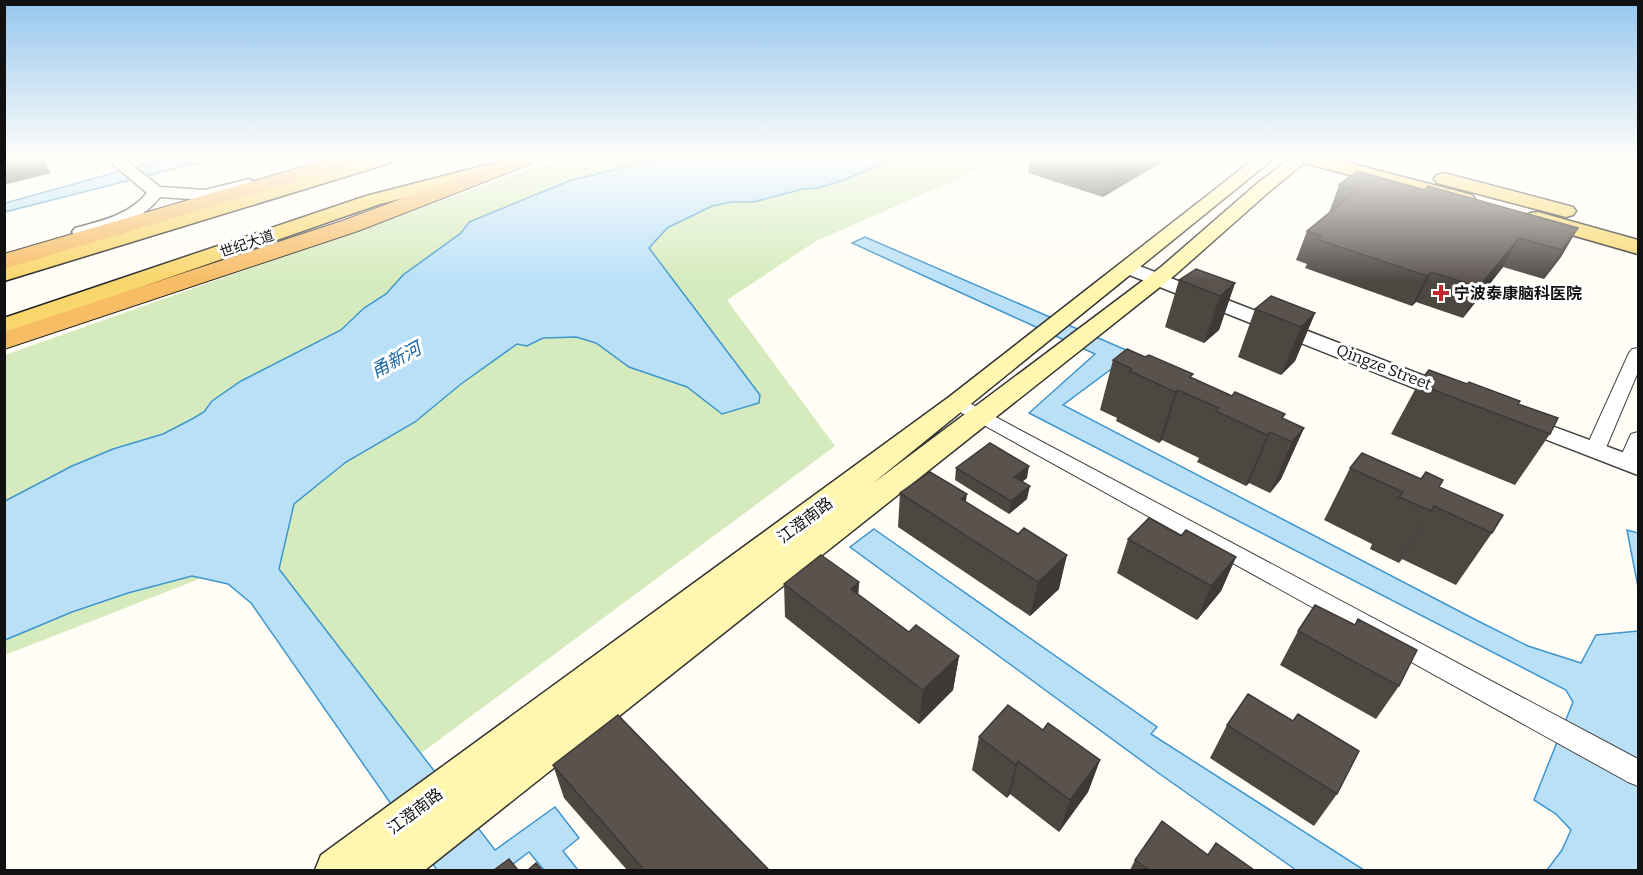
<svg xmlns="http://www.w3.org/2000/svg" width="1643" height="875" viewBox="0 0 1643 875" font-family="Bitter,'Noto Sans SC',serif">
	<rect width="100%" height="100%" fill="#fffdf5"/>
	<path fill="#d5ebbd" d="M559,159H1003L816,241L727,300L835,446L416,757L235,565L5,655V355Z"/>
	<path fill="#b9e0f7" stroke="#3f96cf" stroke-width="1.5" d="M213,159L5,212V203L164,159Z
		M656,159H893L844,180L818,188L803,189L753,202H732L712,206L667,228L649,248L760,395L759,403L722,414L687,387L629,367L596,343L576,337L543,338L527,346L517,344L461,384L415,422L346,462L294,504L279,569L495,850L555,807L579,838L563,851L578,870H544L529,852L505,870H437L251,603L228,584L192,576L128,593L72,612L5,640V501L72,466L113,449L163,434L192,419L204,412L212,401L241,381L341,330L364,308L386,294L403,275L461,233L469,222L569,181Z
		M865,237L1133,353L1063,405L1480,622L1528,646L1581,663L1596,635L1638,631V870H1547L1562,850L1571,830L1556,814L1534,800L1573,702L1566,690L1029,413L1095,354L852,243Z
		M874,529L1157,727L1151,734L1364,870H1296L1157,772L850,547Z
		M1627,530L1638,533V587Z"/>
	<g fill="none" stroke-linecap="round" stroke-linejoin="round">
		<g stroke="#444" stroke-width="2">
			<path id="minor" d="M1638,348V372L1605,450L1602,455L1595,456L1588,455L1585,450L1629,353L1632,349Z
				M958,397L1638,759V786L1628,782L951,407L949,403L951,399Z
				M1638,432V462L1635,468L1628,470L1621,468L1618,463L1631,434Z"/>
		</g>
		<g stroke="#444" stroke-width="3">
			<path id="tertiary" d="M107,159H124L160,187L205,190L249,179L257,184L255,187L205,200L160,197C141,222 110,230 81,237L75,236L72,232L75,228C101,221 129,215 147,193Z
				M1129,262L1458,389L1461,394L1458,399L1450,401L1442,399L1122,272L1120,268L1122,264Z
				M1519,414L1638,458V475L1511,426L1507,421L1511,416Z"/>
		</g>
		<g stroke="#333" stroke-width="3">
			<path id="secondary" d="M1254,159H1273L872,484L1161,267L1259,182L1290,159H1309L1271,190L1175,275L425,870H315L321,855L949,397Z"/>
		</g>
		<g stroke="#222" stroke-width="3">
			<path id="primary" d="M362,159H392L390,163L4,281V266Z
				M1302,159H1334L1472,195L1475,199L1472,203L1465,205L1304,163Z
				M486,165L493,167L496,171L493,175L380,204L4,335V318L366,196Z
				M1444,173L1573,207L1576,211L1573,215L1566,217L1437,183L1434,179L1437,175Z
				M1538,212L1638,240V254L1530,223L1527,218L1530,213Z"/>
		</g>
		<g stroke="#222" stroke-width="2">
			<path id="trunk" d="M329,159H361L358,163L4,269V254Z
				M507,159H536L533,163L358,231L4,349V332L342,221Z"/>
		</g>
		<use href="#minor" fill="#fff" fill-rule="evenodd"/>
		<use href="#tertiary" fill="#fff" fill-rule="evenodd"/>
		<use href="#secondary" fill="#fff6b0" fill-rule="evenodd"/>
		<use href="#primary" fill="#f9d66b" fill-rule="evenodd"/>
		<use href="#trunk" fill="#f7bc64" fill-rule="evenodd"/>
	</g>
	<path fill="#4d4742" d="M1030,159H1167L1103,197L1028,173Z
		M1339,185L1425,190L1578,228L1561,257L1544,279L1503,267L1463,318L1416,302L1412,306L1305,268L1307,264L1296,260L1307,231L1330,213H1329Z
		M1179,280L1235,283L1219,330L1204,343L1165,327Z
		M1255,309L1315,313L1295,361L1281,375L1238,357Z
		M1113,360L1192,378L1304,428L1281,479L1270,493L1249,483L1246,486L1197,462L1199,458L1162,440L1159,443L1116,421L1117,418L1100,410Z
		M1418,384L1518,404L1550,434L1515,485L1391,434Z
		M956,468L1027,478L1022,482L1027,499L1009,514L955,480Z
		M1350,468L1439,487L1492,533L1456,585L1402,559L1399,563L1370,549L1372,544L1324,520Z
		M900,493L966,502L1059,589L1030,616L898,527Z
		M1181,536L1236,557L1221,591L1197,620L1117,573L1128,539Z
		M859,582L858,594L909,632L959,656L953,690L919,724L785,617L784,584Z
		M1298,631L1399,686L1376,719L1280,665Z
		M1227,725L1337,794L1314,826L1210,758Z
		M1043,730L1100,760L1088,792L1059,832L1010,794L1007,798L972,770L979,737Z
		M553,765L769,870H627L564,798Z
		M1208,855L1254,870H1130L1135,860Z"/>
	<path fill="#3f3936" d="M10,159H43L51,173L4,185V161Z
		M1128,159H1167L1103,197L1109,170Z
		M1578,228L1561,257L1544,279L1562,250Z
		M1519,238L1503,267L1463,318L1479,287Z
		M1431,272L1416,302L1412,306L1427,276Z
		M1235,283L1219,330L1204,343L1220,296Z
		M1315,313L1295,361L1281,375L1301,327Z
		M1178,390L1162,440L1159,443L1175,392Z
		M1304,428L1281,479L1270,493L1292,442Z
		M1270,432L1249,483L1246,486L1267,435Z
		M1029,466L1027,478L1012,489L1014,477Z
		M1030,486L1027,499L1009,514L1011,501Z
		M967,494L962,528L961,499Z
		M1434,506L1402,559L1399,563L1431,511Z
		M1067,555L1059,589L1030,616L1038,582Z
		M1236,557L1221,591L1197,620L1211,586Z
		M859,582L857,616L851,589Z
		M959,656L953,690L919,724L923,690Z
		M1100,760L1088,792L1059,832L1070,800Z
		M1018,761L1010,794L1007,798L1016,765Z"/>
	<path fill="#5a524d" stroke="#3f3936" stroke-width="1.5" d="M1073,159H1128L1109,170Z
		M1357,171L1425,190L1428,186L1578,228L1562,250L1519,238L1479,287L1431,272L1427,276L1316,239L1321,236L1307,231L1357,190L1339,185Z
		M1196,269L1235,283L1220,296L1179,280Z
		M1271,296L1315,313L1301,327L1255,309Z
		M1127,349L1145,357L1149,355L1193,374L1190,377L1232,396L1235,392L1285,414L1282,418L1304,428L1292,442L1270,432L1267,435L1216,411L1219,408L1178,390L1175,392L1130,371L1132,369L1113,360Z
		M1429,370L1467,384L1469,382L1520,401L1518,404L1558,418L1550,434L1418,384Z
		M990,443L1029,466L1014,477L1030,486L1011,501L956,468Z
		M1362,453L1421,479L1426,472L1443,480L1439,487L1503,515L1492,533L1434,506L1431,511L1399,497L1403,492L1350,468Z
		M930,472L967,494L961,499L1018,534L1024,528L1067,555L1038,582L900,493Z
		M1149,518L1181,536L1186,530L1236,557L1211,586L1128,539Z
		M821,555L859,582L851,589L909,632L916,625L959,656L923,690L784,584Z
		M1315,605L1355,625L1358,619L1417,650L1399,686L1298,631Z
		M1248,694L1293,721L1298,714L1359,751L1337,794L1227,725Z
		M1008,705L1043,730L1048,723L1100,760L1070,800L1018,761L1016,765L979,737Z
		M618,715L769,870H644L553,765Z
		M1162,821L1208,855L1216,843L1254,870H1149L1135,860Z
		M509,859L518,870H494Z
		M536,863L542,870H528Z"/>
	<linearGradient id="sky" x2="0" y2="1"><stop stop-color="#95c6ee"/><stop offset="0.56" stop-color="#fffefa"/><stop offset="1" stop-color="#fffefa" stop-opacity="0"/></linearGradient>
	<rect width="1643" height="282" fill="url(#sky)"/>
	<path fill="#c4262e" stroke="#fff" stroke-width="2" d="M1438 284h6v6h6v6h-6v6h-6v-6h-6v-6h6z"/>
	<g text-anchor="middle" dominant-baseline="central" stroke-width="6" stroke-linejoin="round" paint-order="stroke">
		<g font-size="14" fill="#111" stroke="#fff">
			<text transform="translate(247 244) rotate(-19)">世纪大道</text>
		</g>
		<g font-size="16" font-weight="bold" fill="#111" stroke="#fff" text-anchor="start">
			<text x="1454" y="293">宁波泰康脑科医院</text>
		</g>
		<g font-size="16" fill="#111" stroke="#fff">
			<text transform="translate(1384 367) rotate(21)">Qingze Street</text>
			<text transform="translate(805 520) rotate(-37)">江澄南路</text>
			<text transform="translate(415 811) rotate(-37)">江澄南路</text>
		</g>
		<g font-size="18" font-style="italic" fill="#1768a6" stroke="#fff">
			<text transform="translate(396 360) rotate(-29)">甬新河</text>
		</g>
	</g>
	<rect width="1643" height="875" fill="none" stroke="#111111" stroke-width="12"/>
</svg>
